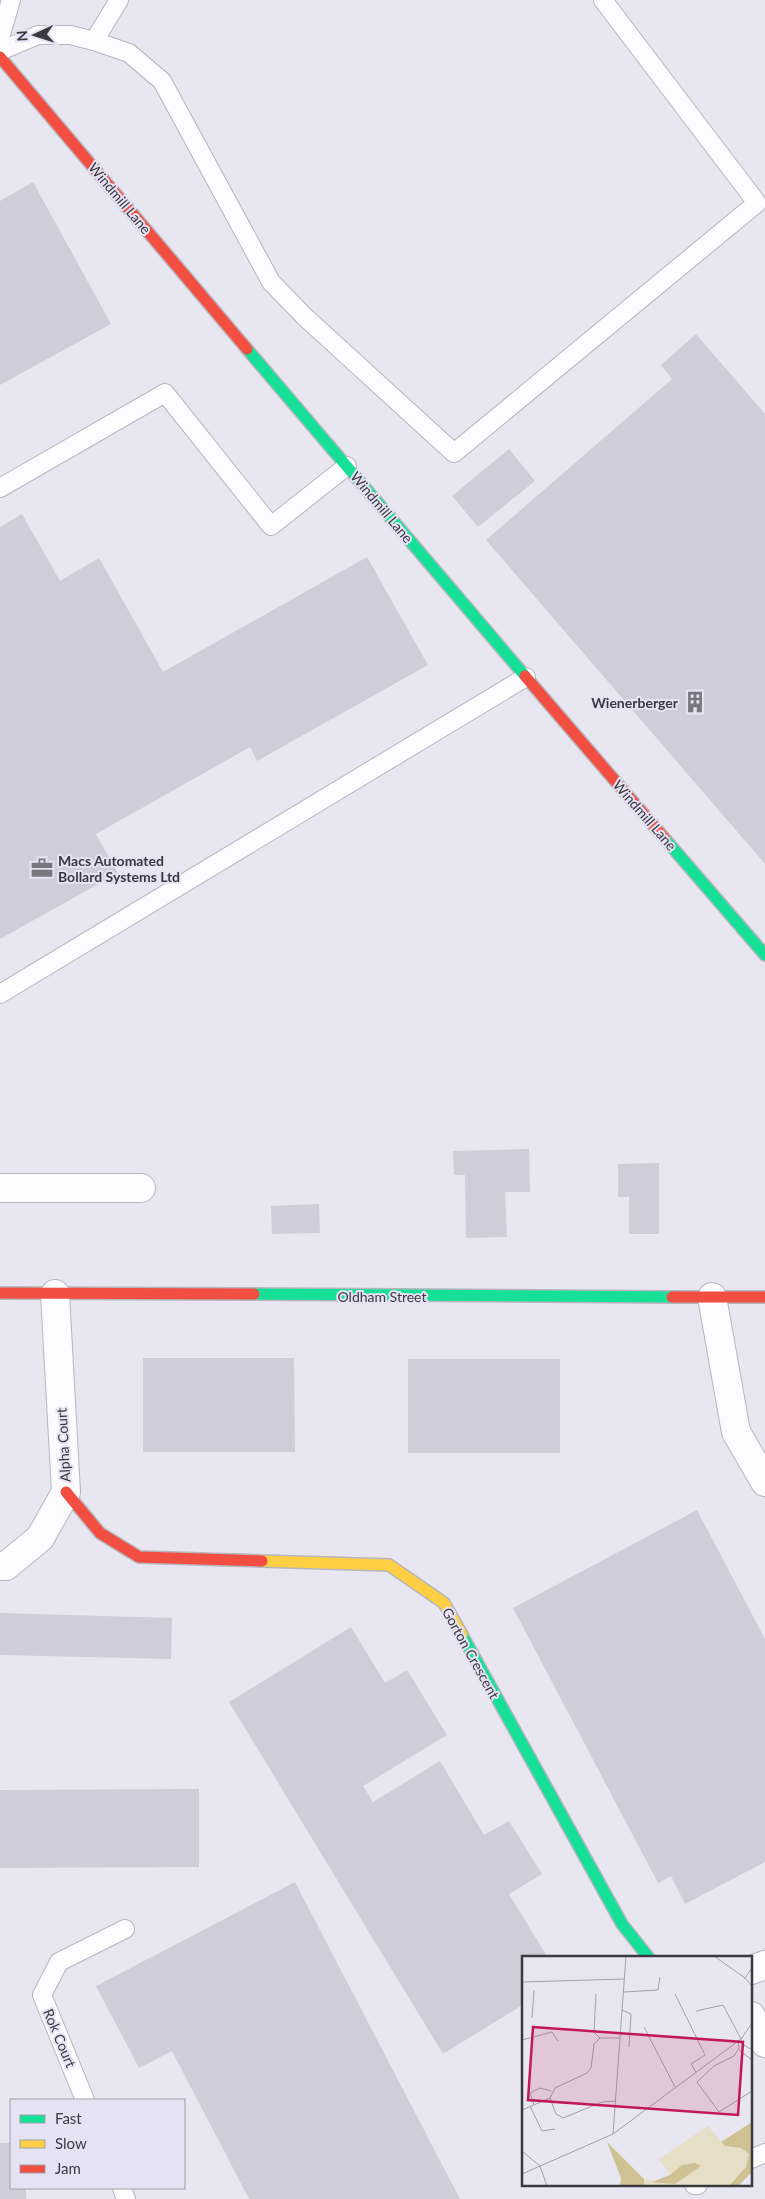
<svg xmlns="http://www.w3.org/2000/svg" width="765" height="2199" viewBox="0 0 765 2199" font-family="Lato,sans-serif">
	<rect width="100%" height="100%" fill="#e8e6f0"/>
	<path fill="#d0cddb" d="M33,182L111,324L0,385V201Z
		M696,334L765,414V864L486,540L672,379L661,365Z
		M509,449L535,481L478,527L452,496Z
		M22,514L60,581L99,558L163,672L367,557L428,665L257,761L250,747L96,834L118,873L0,939V527Z
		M529,1149L530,1192H505L507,1237L466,1238L465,1175H454L453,1151Z
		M659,1163V1234H629V1197H618V1164Z
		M319,1204L320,1233L272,1234L271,1206Z
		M143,1358H294L295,1452H143Z
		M408,1359H560V1453H408Z
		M697,1510L765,1639V1862L685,1904L671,1876L658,1883L513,1608Z
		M0,1613L172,1618L171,1659L0,1655Z
		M351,1627L385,1683L407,1670L447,1735L363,1786L373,1802L440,1761L484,1835L509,1821L542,1874L509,1894L548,1958H524V2004L443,2054L229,1702Z
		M199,1789V1867L0,1868V1790Z
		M295,1882L460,2199H249L172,2051L139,2068L96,1986Z
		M0,2143H11V2188H26V2199H0Z"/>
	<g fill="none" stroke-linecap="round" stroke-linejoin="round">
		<g stroke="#b7b6bd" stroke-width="20">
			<path id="lane" d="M0,38L11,0
				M94,41L119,0
				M0,51L38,35H70L94,41L129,53L162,81L271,282L305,317L454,453L757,203L603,0
				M0,488L165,393L271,526L347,466
				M0,994L526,677
				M85,2100L42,1995L59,1962L125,1929
				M751,2159L765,2153
				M694,2185H698
				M122,2188L126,2199"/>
		</g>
		<g stroke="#b7b6bd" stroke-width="30">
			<path id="street" d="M0,1188H141
				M712,1297L736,1432L765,1482
				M0,1566H6L40,1538L66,1492L55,1294
				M751,1970L765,1965
				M751,2016L765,2043"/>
		</g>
		<g stroke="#b7b6bd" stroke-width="14">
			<path id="fast" d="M247,349L525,676
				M665,839L765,955
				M254,1294L672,1297
				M462,1635L622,1924L649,1958"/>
		</g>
		<g stroke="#b7b6bd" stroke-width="14">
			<path id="slow" d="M262,1561L389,1565L444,1603L462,1635"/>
		</g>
		<g stroke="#b7b6bd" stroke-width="14">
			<path id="jam" d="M0,57L247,349
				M525,676L665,839
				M0,1293L254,1294
				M672,1297H765
				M66,1492L100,1533L139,1557L262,1561"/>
		</g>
		<use href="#lane" stroke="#fcfbfd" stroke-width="18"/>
		<use href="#street" stroke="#fcfbfd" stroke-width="28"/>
		<use href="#fast" stroke="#16e098" stroke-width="11"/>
		<use href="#slow" stroke="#ffcf43" stroke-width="11"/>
		<use href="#jam" stroke="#f24e42" stroke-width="11"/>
	</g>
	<defs>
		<g id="building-bare" transform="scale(1.725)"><path d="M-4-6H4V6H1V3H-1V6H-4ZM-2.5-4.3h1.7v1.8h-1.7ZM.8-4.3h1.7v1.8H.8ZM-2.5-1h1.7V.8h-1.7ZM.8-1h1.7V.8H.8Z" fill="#78767e" stroke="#e5e2f4" stroke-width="2.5" paint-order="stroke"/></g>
		<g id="office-bare" transform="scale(1.725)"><path d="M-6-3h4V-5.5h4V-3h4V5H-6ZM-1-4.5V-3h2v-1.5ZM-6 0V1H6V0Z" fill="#78767e" stroke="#e5e2f4" stroke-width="2.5" paint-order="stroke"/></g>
	</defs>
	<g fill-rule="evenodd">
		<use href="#building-bare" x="695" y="702"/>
		<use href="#office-bare" x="42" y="868"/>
	</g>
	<g text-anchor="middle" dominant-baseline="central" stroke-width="4" stroke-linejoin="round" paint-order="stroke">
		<g font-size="14" fill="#3b3940" stroke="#e5e2f4">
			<text transform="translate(120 198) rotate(50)">Windmill Lane</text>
			<text transform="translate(382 507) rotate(50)">Windmill Lane</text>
			<text transform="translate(645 815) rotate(49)">Windmill Lane</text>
			<text x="382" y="1296">Oldham Street</text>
			<text transform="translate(63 1445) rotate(-93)">Alpha Court</text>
			<text transform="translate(471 1653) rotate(61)">Gorton Crescent</text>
			<text transform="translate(60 2038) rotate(67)">Rok Court</text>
		</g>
		<g font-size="14" font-weight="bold" fill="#3b3940" stroke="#e5e2f4" text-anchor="end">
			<text x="678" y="702">Wienerberger</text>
			<text x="58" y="860" text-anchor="start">Macs Automated<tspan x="58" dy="16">Bollard Systems Ltd</tspan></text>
		</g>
	</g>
	<g transform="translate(522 1956)">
		<rect width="230" height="230" fill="#e8e6f0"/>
		<path d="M186,170L203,190L219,192L227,198L224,211L207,230H122V223L153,228L178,210L160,209L148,219L137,203Z" fill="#e6dec6"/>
		<path d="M230,166V216L216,230H207L224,211L227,198L219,192L203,190L199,186ZM85,186L122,223V230H98L99,222ZM173,207L179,210L153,228L130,226L148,219L160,209Z" fill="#cec192"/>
		<path fill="none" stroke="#a3a1aa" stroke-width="1" d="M192,0L223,22M230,12L223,22L230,30M0,26L103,23M102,36L136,34L138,21M74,38L72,76L78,82H97M153,38L183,99L169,108L174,116M100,54L109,58L107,91M174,55L201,49L219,83M10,62L12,34M122,71L153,131M78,82L72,88L69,112L65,117L33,132L28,142L34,158L41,162L80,146L93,145M0,84L30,76L36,85M216,85L217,92L212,100L192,110L175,126L197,156L230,135M216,85L230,94M217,94L230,104M12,149L8,137L18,132L29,135M8,150L20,175L33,173M0,154L28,142M91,178L104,0M0,195L18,210L25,230M0,218L91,178L219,83L230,67"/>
		<path fill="#c2185b" fill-opacity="0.15" stroke="#c2185b" stroke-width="2.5" d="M11,71L221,86L216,159L6,144Z"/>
		<rect width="230" height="230" fill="none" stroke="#3b3940" stroke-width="2.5"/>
	</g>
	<rect x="10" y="2099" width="175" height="90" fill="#e5e2f4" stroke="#a19eac"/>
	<rect x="20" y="2115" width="25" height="8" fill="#16e098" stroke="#a19eac"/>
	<text x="55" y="2124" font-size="15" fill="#3b3940">Fast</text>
	<rect x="20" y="2140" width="25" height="8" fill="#ffcf43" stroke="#a19eac"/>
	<text x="55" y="2149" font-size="15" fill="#3b3940">Slow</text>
	<rect x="20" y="2165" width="25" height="8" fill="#f24e42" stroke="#a19eac"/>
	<text x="55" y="2174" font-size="15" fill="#3b3940">Jam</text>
	<g transform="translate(35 35) rotate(266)" stroke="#e5e2f4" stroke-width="4" paint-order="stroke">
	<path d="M0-4L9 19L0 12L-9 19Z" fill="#3b3940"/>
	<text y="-8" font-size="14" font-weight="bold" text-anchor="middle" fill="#3b3940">N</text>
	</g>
</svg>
